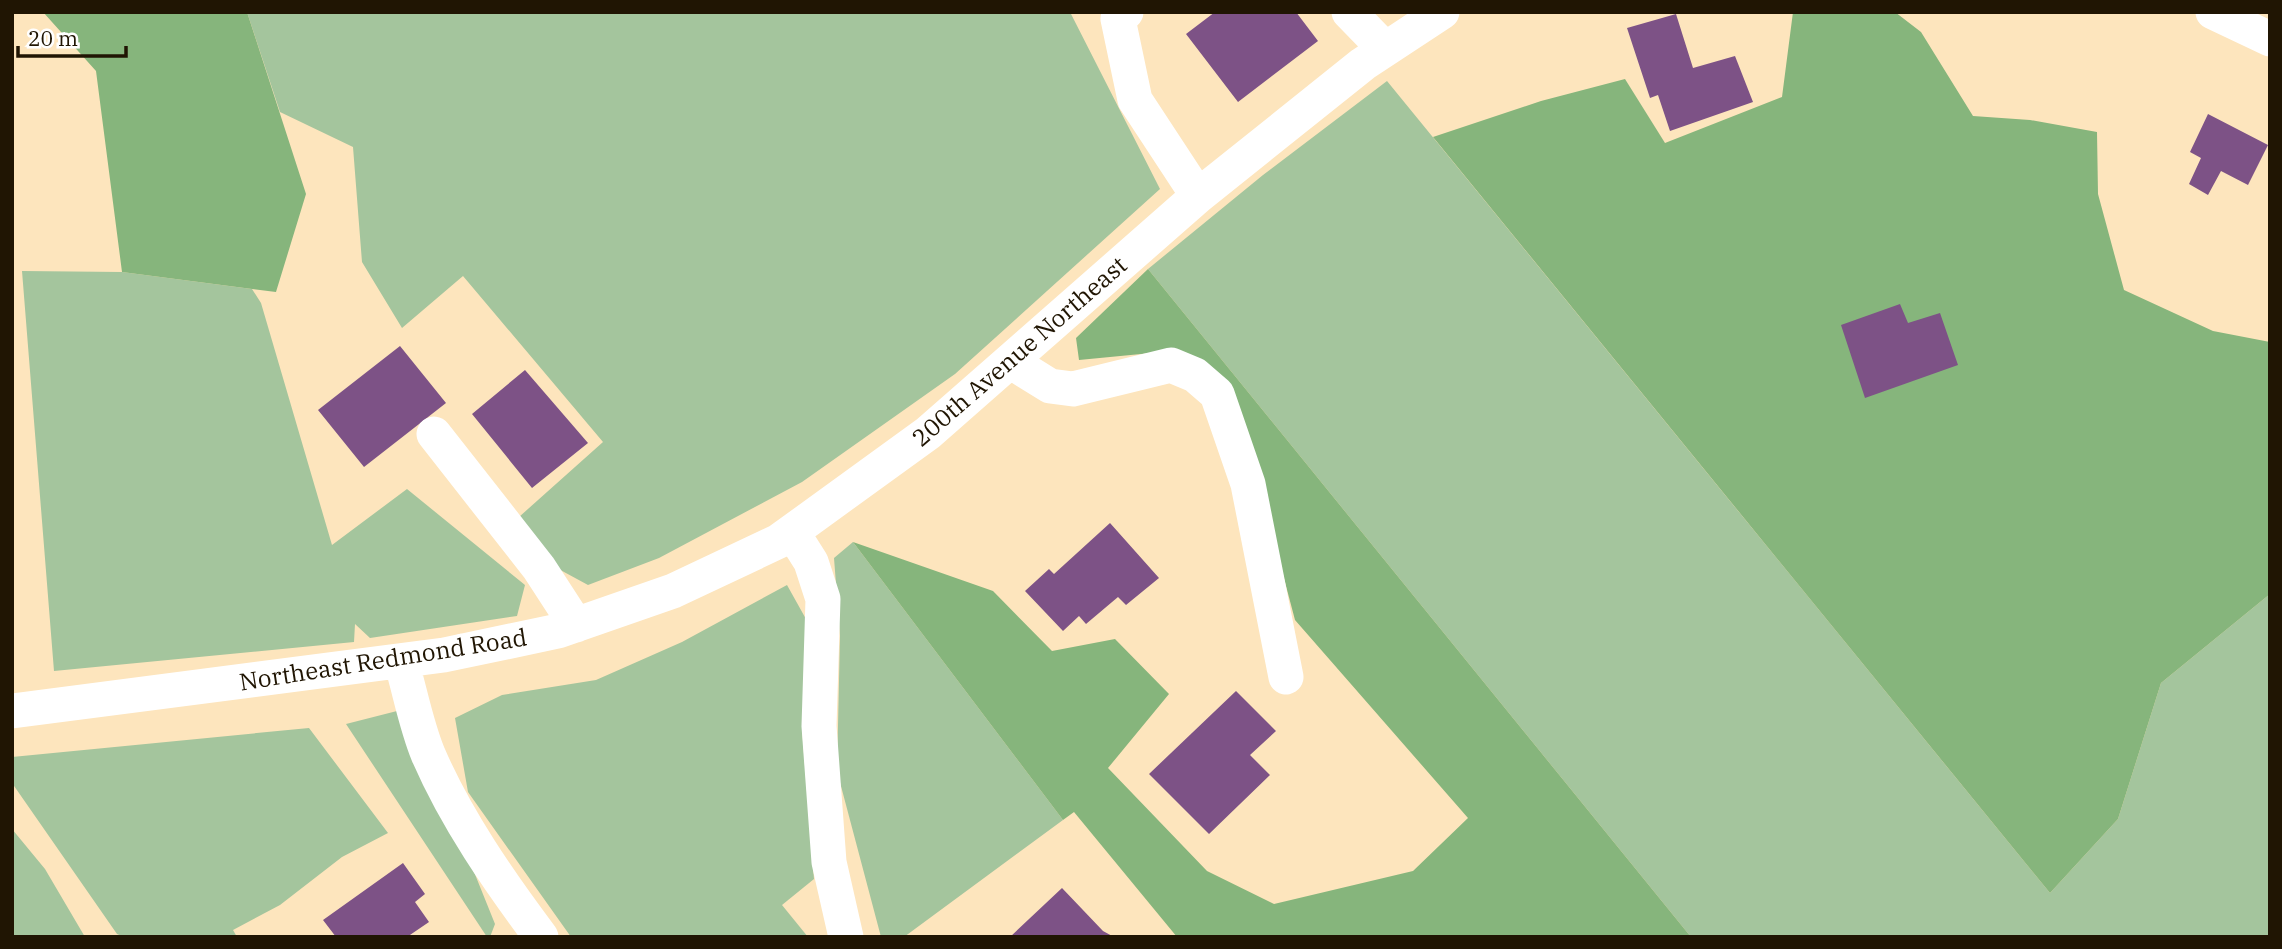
<svg xmlns="http://www.w3.org/2000/svg" width="2282" height="949" viewBox="0 0 2282 949" font-family="'IBM Plex Serif',serif">
	<rect width="100%" height="100%" fill="#fde5bd"/>
	<path fill="#a4c59d" d="M247,12H1070L1160,189L955,374L802,482L659,558L588,585L553,566L519,517L603,442L463,276L402,328L362,262L353,147L280,112Z
		M1387,81L2050,893L2118,819L2161,683L2270,594V937H1691L1148,269L1263,175Z
		M22,271L122,272L252,289L261,303L332,545L407,489L525,585L517,616L370,638L355,624L354,642L54,671Z
		M853,542L1063,820L904,937H881L837,771L840,636L834,558Z
		M787,585L811,628L802,729L814,879L782,905L808,937H571L468,792L455,718L502,695L596,680L682,642Z
		M397,711L462,842L495,924L490,937H487L346,724Z
		M309,728L388,833L342,857L280,905L233,930L237,937H124L117,934L12,783V757Z
		M12,829L45,869L85,937H12Z"/>
	<path fill="#86b57c" d="M43,12H247L306,194L276,292L122,272L96,71Z
		M1793,12H1895L1921,32L1973,116L2030,120L2097,132L2098,194L2124,290L2213,331L2270,342V594L2161,683L2118,819L2050,893L1433,137L1541,101L1625,79L1665,143L1782,97Z
		M1148,269L1691,937H1177L1074,812L1063,820L853,542L993,591L1052,651L1115,639L1169,694L1108,768L1207,871L1274,904L1413,871L1468,818L1295,620L1253,461L1172,351L1079,360L1076,338Z"/>
	<path fill="#7d5286" d="M1215,12H1296L1318,41L1238,102L1186,34Z
		M1676,14L1693,68L1735,56L1753,102L1670,131L1658,95L1650,98L1627,28Z
		M2208,114L2268,145L2248,185L2221,171L2208,195L2189,184L2201,158L2190,152Z
		M1900,304L1908,323L1940,313L1958,365L1865,398L1841,325Z
		M400,346L446,403L364,467L318,410Z
		M525,370L588,443L532,488L472,414Z
		M1110,523L1159,578L1126,605L1118,597L1086,624L1079,616L1063,631L1025,591L1049,569L1054,574Z
		M1236,691L1276,731L1250,755L1270,775L1209,834L1149,774Z
		M403,863L425,894L415,902L429,922L407,937H336L323,920Z
		M1062,888L1103,931L1114,937H1010Z"/>
	<g fill="none" stroke-linecap="round" stroke-linejoin="round">
		<path stroke="#fff" stroke-width="35" d="M1126,12L1118,19L1135,100L1198,196
			M1349,12L1385,49
			M2213,12L2270,39
			M1010,361L1050,386L1073,389L1171,365L1195,375L1217,394L1248,484L1286,677
			M434,434L539,568L576,625
			M792,532L811,562L823,599L819,726L829,862L846,937
			M401,661C410,691 416,725 428,754C456,819 499,881 541,937
			M12,711L444,655L558,631L673,591L779,541L928,433L1198,196L1363,64L1442,12"/>
	</g>
	<g text-anchor="middle" dominant-baseline="central" stroke-width="7" stroke-linejoin="round" paint-order="stroke">
		<g font-size="24" fill="#201503" stroke="#fff">
			<text transform="translate(1019 351) rotate(-41)">200th Avenue Northeast</text>
			<text transform="translate(383 659) rotate(-9)">Northeast Redmond Road</text>
		</g>
	</g>
	<rect width="2282" height="949" fill="none" stroke="#201503" stroke-width="28"/>
	<path d="M18 46v10h108v-10" fill="none" stroke="#201503" stroke-width="3.5"/>
	<text x="28" y="46" font-size="21" fill="#201503" stroke="#ffffff" stroke-width="5" paint-order="stroke">20 m</text>
</svg>
